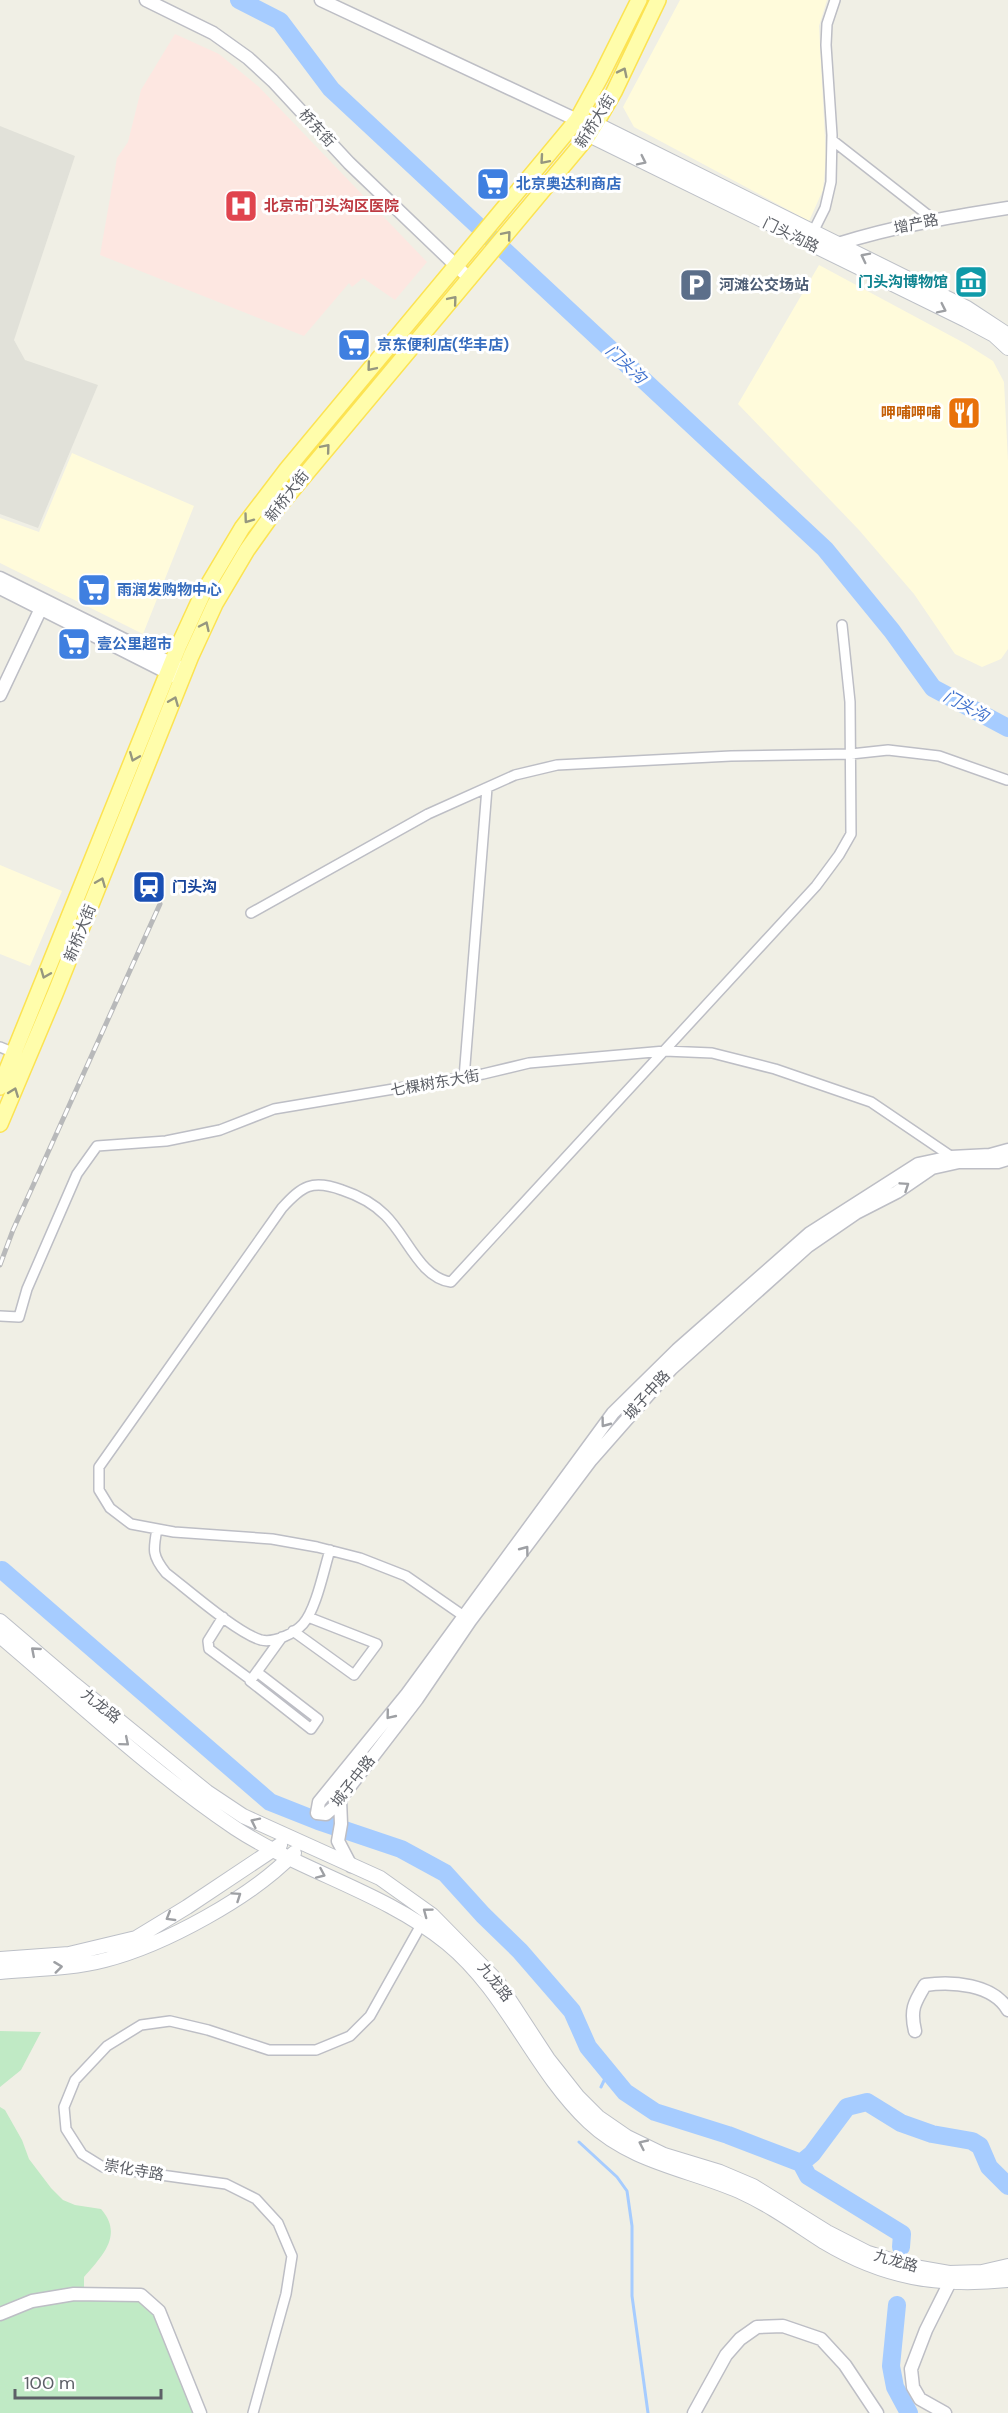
<svg xmlns="http://www.w3.org/2000/svg" width="1008" height="2413" viewBox="0 0 1008 2413" font-family="'DM Sans','Noto Sans SC',sans-serif">
	<rect width="100%" height="100%" fill="#f0efe5"/>
	<path fill="#fffbdb" d="M680,0H827L819,26L826,158L823,190L809,221L634,127L623,107Z
		M819,265L966,344L993,361L1004,382L1008,461V649L1001,659L982,667L955,654L914,594L859,530L738,404Z
		M72,453L194,506L143,634L0,563V518L39,532Z
		M0,865L62,891L30,966L0,954Z"/>
	<path fill="#e1e1d9" d="M0,126L75,156L14,340L25,360L98,385L38,528L0,514Z"/>
	<path fill="#fde7e1" d="M175,34L219,54L259,87L427,262L395,300L363,278L352,287L349,283L304,336L100,255L117,158L128,142L141,90Z"/>
	<path fill="#c0eac5" d="M0,2031L41,2032L21,2070L0,2087Z
		M0,2107L5,2110L22,2140L29,2159L51,2188L63,2200L75,2205L101,2209C124,2235 102,2256 84,2277V2294L150,2297L196,2413H0Z"/>
	<g fill="none" stroke-linecap="round" stroke-linejoin="round">
		<path stroke="#a6ccff" stroke-width="3" d="M601,2087L608,2072
			M579,2142L617,2177L627,2191L632,2226V2296L648,2413"/>
		<path stroke="#a6ccff" stroke-width="18" d="M239,0L280,21L331,89L825,549L892,631L933,688L1008,728
			M2,1570L270,1802L318,1821L401,1849L445,1873L483,1915L520,1951L572,2011L588,2047L625,2092L655,2112L728,2135L801,2163L808,2176L902,2234L901,2247
			M801,2163L812,2154L847,2107L867,2102L901,2123L932,2134L972,2141L980,2146L989,2167L1008,2186
			M897,2305L891,2366L895,2387L909,2413"/>
		<g stroke="#bdbec5" stroke-width="12">
			<path id="minor" d="M832,140L933,219
				M813,232L825,208L831,182L832,135L826,45L827,24L835,0
				M251,913L428,814L515,775L557,765L731,756L851,754L888,750L939,756L1007,780
				M0,1047L17,1054
				M464,1078L487,788
				M0,1316L19,1317L27,1289L77,1174L97,1146L166,1141L220,1130L274,1109L483,1074L529,1063L665,1051L712,1053L775,1069L871,1102L955,1159
				M157,1529C153,1550 152,1556 166,1573C187,1589 237,1633 261,1640C274,1643 294,1634 303,1624C316,1610 324,1569 330,1550
				M223,1617L208,1641L209,1649L251,1680
				M468,1619L406,1576L360,1558L317,1547L272,1539L174,1532L131,1524L110,1508L99,1490V1467L282,1208C302,1186 312,1179 342,1190C357,1195 374,1204 385,1215C407,1236 420,1278 451,1282L816,886L839,855L851,834L850,702L842,625
				M293,1631L354,1675L377,1644L308,1617
				M257,1672L318,1719L311,1729L250,1681L251,1680L282,1637
				M253,2413L286,2294L292,2256L278,2223L256,2199L226,2184L103,2167L82,2154L66,2129L64,2107L75,2080L107,2046L141,2025L170,2021L208,2030L269,2050H316L350,2036L370,2016L421,1925"/>
		</g>
		<g stroke="#bdbec5" stroke-width="15">
			<path id="tertiary" d="M146,0L213,33L248,58L273,81L349,163L470,279
				M321,0L577,120
				M836,248L838,244C894,226 951,217 1008,208
				M0,578L179,667
				M0,588L176,677
				M0,695L44,602
				M1008,1150L990,1155L951,1157L918,1164L810,1233L677,1350L613,1413L407,1694L319,1802L317,1813L326,1814L334,1807L417,1699L470,1621L591,1460L671,1369L808,1246L856,1213L897,1192L932,1168L959,1162H998L1008,1159
				M340,1799L341,1824L338,1841L351,1866
				M915,2031C910,2010 914,2003 925,1985C952,1981 993,1984 1008,2010
				M0,2314L32,2301L74,2294L141,2295L159,2311L200,2413
				M694,2413L726,2355L740,2339L757,2327L783,2326L821,2339L845,2365L877,2413
				M945,2413L920,2399L913,2387L911,2369L926,2330L949,2284"/>
		</g>
		<g stroke="#bdc0c7" stroke-width="16">
			<path id="secondary" d="M577,120L589,135L966,320L994,335L1008,348
				M585,121L596,124L967,308L1008,335
				M0,1621L74,1684L207,1792L243,1816L380,1878L432,1915L497,1981L548,2059L578,2097L598,2117L627,2137L664,2155L720,2172L753,2186L827,2232L868,2253L909,2266L949,2273L982,2272L1008,2266
				M0,1636C77,1701 152,1772 235,1828C302,1872 384,1892 447,1943C507,1992 533,2069 589,2122C631,2162 688,2169 739,2191C770,2205 796,2224 824,2242C884,2278 939,2287 1008,2280
				M0,1959L69,1954L136,1938L187,1907L280,1845
				M0,1972C34,1969 71,1969 105,1960C164,1945 252,1897 294,1853"/>
		</g>
		<g stroke="#fce352" stroke-width="18">
			<path id="primary" d="M0,1087L179,645L202,595L242,528L287,469L577,120L600,78L639,0
				M0,1124L55,994L191,656L215,604L247,550L274,512L589,135L614,92L658,0"/>
		</g>
		<use href="#minor" stroke="#fff" stroke-width="9"/>
		<use href="#tertiary" stroke="#fff" stroke-width="12"/>
		<use href="#secondary" stroke="#fff" stroke-width="14"/>
		<use href="#primary" stroke="#fffdab" stroke-width="15"/>
		<g stroke="#b8b9ba" stroke-width="5">
			<path id="rail" d="M0,1265L13,1230L160,904"/>
		</g>
		<use href="#rail" stroke="#fff" stroke-width="3" stroke-dasharray="9" stroke-linecap="butt"/>
	</g>
	<defs><path id="oneway-chevron" d="M-2-3.5L2.5 0L-2 3.5" fill="none" stroke-width="1.6" stroke-linecap="round" stroke-linejoin="round" transform="scale(1.5)"/></defs>
	<g stroke="#96977f">
		<use href="#oneway-chevron" transform="translate(623 72) rotate(-64)"/>
		<use href="#oneway-chevron" transform="translate(544 160) rotate(131)"/>
		<use href="#oneway-chevron" transform="translate(507 235) rotate(-50)"/>
		<use href="#oneway-chevron" transform="translate(453 300) rotate(-50)"/>
		<use href="#oneway-chevron" transform="translate(371 367) rotate(130)"/>
		<use href="#oneway-chevron" transform="translate(326 448) rotate(-50)"/>
		<use href="#oneway-chevron" transform="translate(248 519) rotate(126)"/>
		<use href="#oneway-chevron" transform="translate(205 626) rotate(-65)"/>
		<use href="#oneway-chevron" transform="translate(174 701) rotate(-68)"/>
		<use href="#oneway-chevron" transform="translate(134 757) rotate(112)"/>
		<use href="#oneway-chevron" transform="translate(101 882) rotate(-68)"/>
		<use href="#oneway-chevron" transform="translate(45 974) rotate(112)"/>
		<use href="#oneway-chevron" transform="translate(14 1092) rotate(-69)"/>
	</g>
	<g stroke="#9ea0a4">
		<use href="#oneway-chevron" transform="translate(642 161) rotate(26)"/>
		<use href="#oneway-chevron" transform="translate(865 257) rotate(-153)"/>
		<use href="#oneway-chevron" transform="translate(942 309) rotate(26)"/>
		<use href="#oneway-chevron" transform="translate(905 1186) rotate(-34)"/>
		<use href="#oneway-chevron" transform="translate(605 1423) rotate(127)"/>
		<use href="#oneway-chevron" transform="translate(525 1550) rotate(-53)"/>
		<use href="#oneway-chevron" transform="translate(35 1651) rotate(-139)"/>
		<use href="#oneway-chevron" transform="translate(390 1715) rotate(129)"/>
		<use href="#oneway-chevron" transform="translate(125 1742) rotate(40)"/>
		<use href="#oneway-chevron" transform="translate(255 1822) rotate(-154)"/>
		<use href="#oneway-chevron" transform="translate(321 1874) rotate(24)"/>
		<use href="#oneway-chevron" transform="translate(237 1896) rotate(-34)"/>
		<use href="#oneway-chevron" transform="translate(427 1912) rotate(-143)"/>
		<use href="#oneway-chevron" transform="translate(170 1917) rotate(149)"/>
		<use href="#oneway-chevron" transform="translate(58 1967) rotate(-7)"/>
		<use href="#oneway-chevron" transform="translate(643 2144) rotate(-155)"/>
	</g>
	<defs>
		<g id="supermarket-square" transform="scale(1.725)"><rect x="-9" y="-9" width="18" height="18" rx="4" fill="#3f7fe0" stroke="#fff"/><path d="M-6-5.5h2.5l.6 2H6L4.5 2H-2.5L-4.4-4H-6ZM-1.5 3.2a1.3 1.3 0 1 0 .1 0ZM3 3.2a1.3 1.3 0 1 0 .1 0Z" fill="#fff"/></g>
		<g id="hospital-square" transform="scale(1.725)"><rect x="-9" y="-9" width="18" height="18" rx="4" fill="#e0444e" stroke="#fff"/><path d="M-5-5h3v3.5h4V-5h3V5h-3V1.5h-4V5h-3Z" fill="#fff"/></g>
		<g id="museum-square" transform="scale(1.725)"><rect x="-9" y="-9" width="18" height="18" rx="4" fill="#0f9aa8" stroke="#fff"/><path d="M0-6L6-3V-2H-6V-3ZM-5-1h2V3h-2ZM-1-1h2V3h-2ZM3-1h2V3H3ZM-6 4H6V6H-6Z" fill="#fff"/></g>
		<g id="parking-square" transform="scale(1.725)"><rect x="-9" y="-9" width="18" height="18" rx="4" fill="#5c6f8a" stroke="#fff"/><path d="M-3.5-5.5H1a3.5 3.5 0 0 1 0 7H-1V5.5H-3.5ZM-1-3.4V-.6H.8a1.4 1.4 0 0 0 0-2.8Z" fill="#fff"/></g>
		<g id="restaurant-square" transform="scale(1.725)"><rect x="-9" y="-9" width="18" height="18" rx="4" fill="#e8710a" stroke="#fff"/><path d="M-5-6h1v4h1v-4h1v4h1v-4h1v5L-1.5 .5V6h-2V.5L-5-1ZM5-6V6H3V1.5H1.5Q1.5-4 5-6Z" fill="#fff"/></g>
		<g id="station-square" transform="scale(1.725)"><rect x="-9" y="-9" width="18" height="18" rx="4" fill="#1a4fb4" stroke="#fff"/><path d="M-3-6H3Q5-6 5-4V2Q5 4 3 4L4.5 6H3L1.5 4h-3L-3 6H-4.5L-3 4Q-5 4-5 2V-4Q-5-6-3-6ZM-3.5-4v3h7v-3ZM-3.5 1v1.5H-2V1ZM2 1v1.5H3.5V1Z" fill="#fff"/></g>
	</defs>
	<g fill-rule="evenodd">
		<use href="#supermarket-square" x="493" y="184"/>
		<use href="#hospital-square" x="241" y="206"/>
		<use href="#museum-square" x="971" y="282"/>
		<use href="#parking-square" x="696" y="285"/>
		<use href="#supermarket-square" x="354" y="345"/>
		<use href="#restaurant-square" x="964" y="413"/>
		<use href="#supermarket-square" x="94" y="590"/>
		<use href="#supermarket-square" x="74" y="644"/>
		<use href="#station-square" x="149" y="887"/>
	</g>
	<g text-anchor="middle" dominant-baseline="central" stroke-width="6" stroke-linejoin="round" paint-order="stroke">
		<g font-size="15" fill="#5d6067" stroke="#fff">
			<text transform="translate(595 121) rotate(-58)">新桥大街</text>
			<text transform="translate(317 128) rotate(47)">桥东街</text>
			<text transform="translate(916 224) rotate(-12)">增产路</text>
			<text transform="translate(791 235) rotate(26)">门头沟路</text>
			<text transform="translate(287 496) rotate(-52)">新桥大街</text>
			<text transform="translate(80 933) rotate(-68)">新桥大街</text>
			<text transform="translate(435 1083) rotate(-10)">七棵树东大街</text>
			<text transform="translate(647 1395) rotate(-48)">城子中路</text>
			<text transform="translate(101 1706) rotate(38)">九龙路</text>
			<text transform="translate(353 1781) rotate(-52)">城子中路</text>
			<text transform="translate(495 1982) rotate(51)">九龙路</text>
			<text transform="translate(134 2170) rotate(10)">崇化寺路</text>
			<text transform="translate(896 2261) rotate(16)">九龙路</text>
		</g>
		<g font-size="15" font-weight="bold" fill="#366cbe" stroke="#fff" text-anchor="start">
			<text x="516" y="184">北京奥达利商店</text>
			<text x="377" y="345">京东便利店(华丰店)</text>
			<text x="117" y="590">雨润发购物中心</text>
			<text x="97" y="644">壹公里超市</text>
		</g>
		<g font-size="15" font-weight="bold" fill="#be3a42" stroke="#fff" text-anchor="start">
			<text x="264" y="206">北京市门头沟区医院</text>
		</g>
		<g font-size="15" font-weight="bold" fill="#0d838f" stroke="#fff" text-anchor="end">
			<text x="948" y="282">门头沟博物馆</text>
		</g>
		<g font-size="15" font-weight="bold" fill="#4e5e75" stroke="#fff" text-anchor="start">
			<text x="719" y="285">河滩公交场站</text>
		</g>
		<g font-size="15" font-weight="bold" fill="#c56008" stroke="#fff" text-anchor="end">
			<text x="941" y="413">呷哺呷哺</text>
		</g>
		<g font-size="15" font-weight="bold" fill="#164399" stroke="#fff" text-anchor="start">
			<text x="172" y="887">门头沟</text>
		</g>
		<g font-size="16" font-style="italic" fill="#3f71cd" stroke="#fff">
			<text transform="translate(626 364) rotate(43)">门头沟</text>
			<text transform="translate(966 706) rotate(28)">门头沟</text>
		</g>
	</g>
	<path d="M15 2389v9h146v-9" fill="none" stroke="#5d6067" stroke-width="3"/>
	<text x="24" y="2389" font-size="18" fill="#5d6067" stroke="#ffffff" stroke-width="4.5" paint-order="stroke">100 m</text>
</svg>
